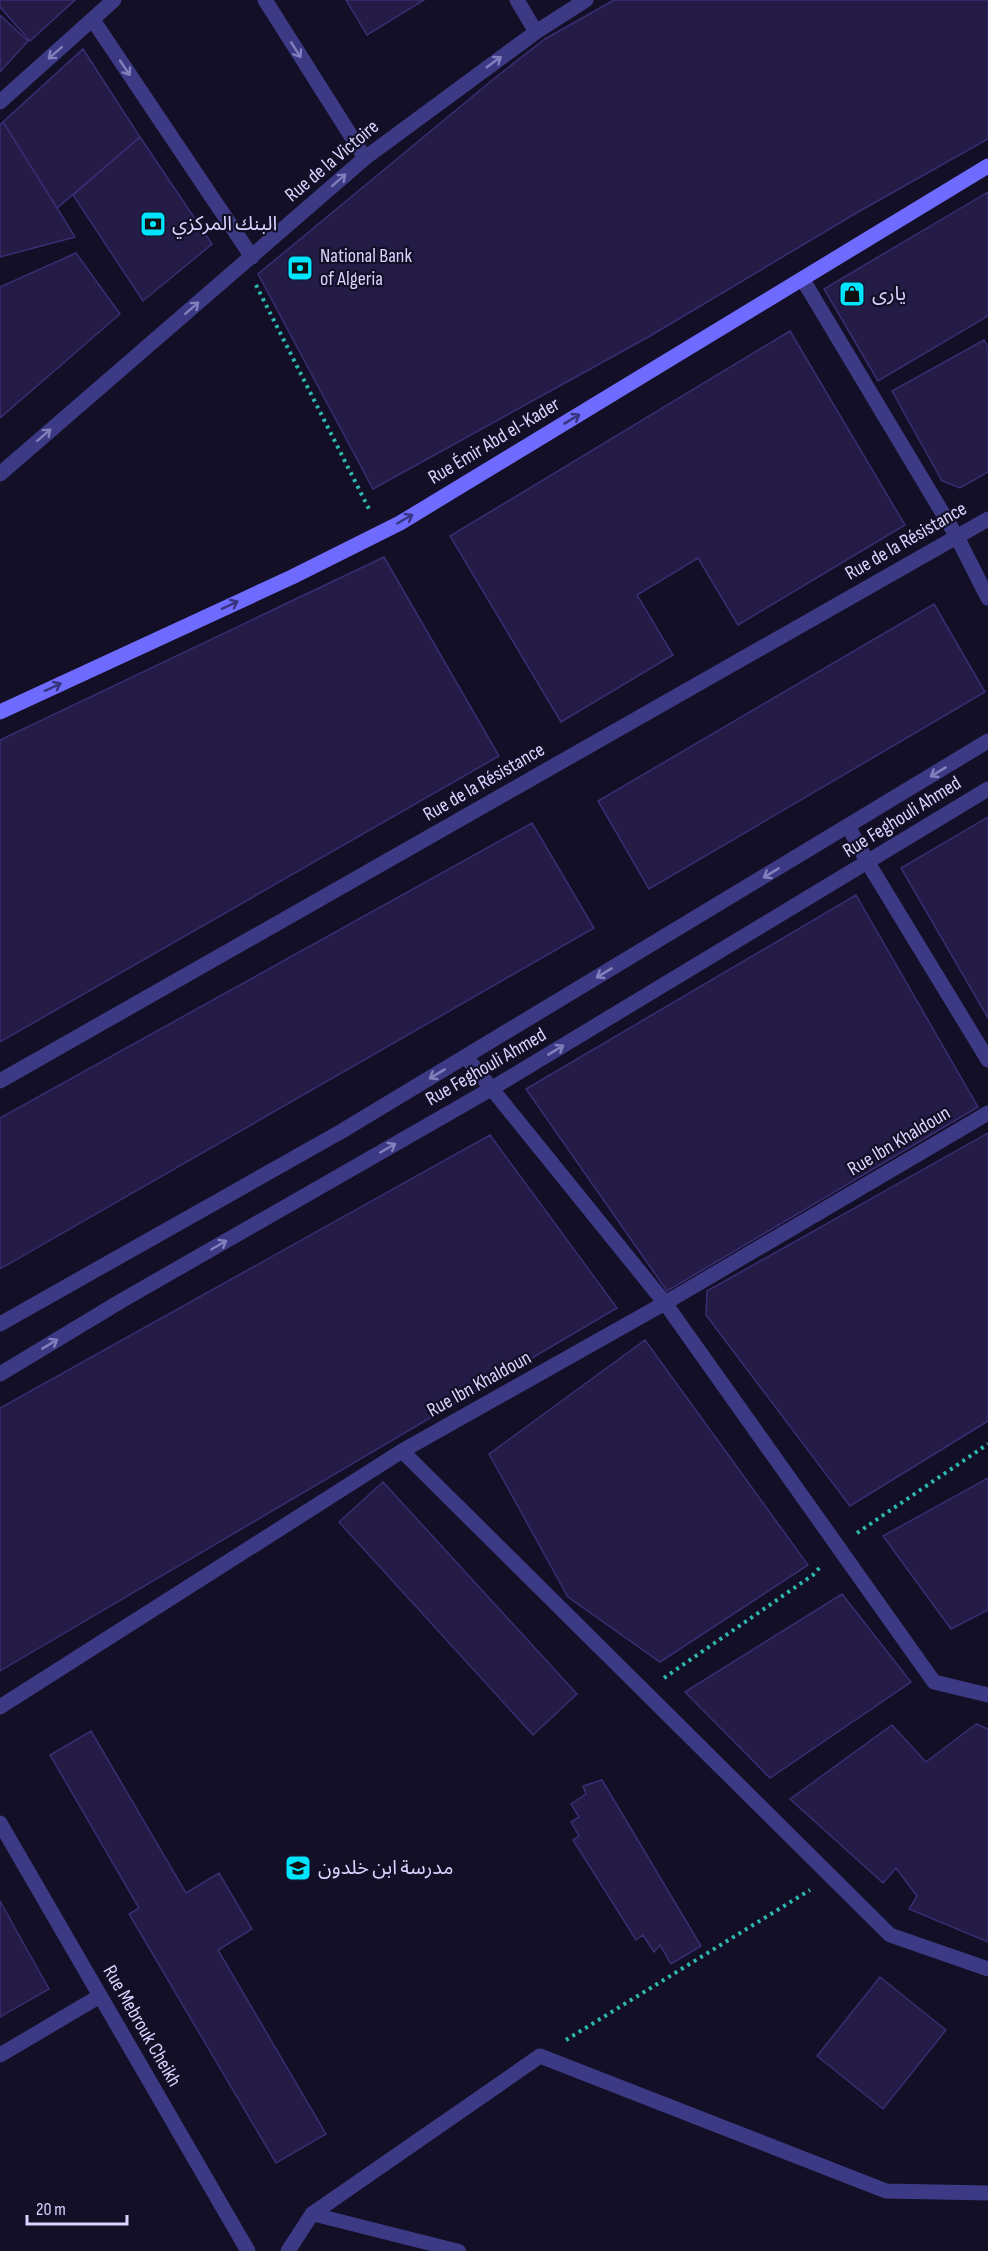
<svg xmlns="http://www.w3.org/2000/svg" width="988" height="2251" viewBox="0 0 988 2251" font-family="'Sofia Sans Condensed','Noto Sans Arabic',sans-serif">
	<rect width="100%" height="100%" fill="#130f26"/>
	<path fill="#241b47" stroke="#3b2d73" stroke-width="1.5" d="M0,0H75L30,41L0,7Z
		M346,0H424L367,35Z
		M614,0H988V139L858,212L650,336L373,489L258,274L496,77L545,39Z
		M0,15L28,41L0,72Z
		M83,49L140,137L57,208L3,122Z
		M3,122L57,208L75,237L0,257V125Z
		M140,137L212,244L143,301L73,195Z
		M988,192V316L878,381L824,289Z
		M76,253L120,314L0,418V287Z
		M790,331L905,525L738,625L698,558L637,595L673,655L561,722L450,536Z
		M984,340L988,347V472L960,488L942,481L892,391Z
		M384,557L499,756L0,1042V740Z
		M934,604L985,692L649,889L598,801Z
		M988,817V1018L901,868Z
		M532,823L594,928L0,1269V1118Z
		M856,895L978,1107L667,1291L526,1089Z
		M988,1133V1421L850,1506L706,1315L707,1291Z
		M490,1135L617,1308L0,1671V1408Z
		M645,1340L808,1565L660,1662L568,1597L489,1454Z
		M988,1478V1610L951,1629L883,1536Z
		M383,1482L577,1694L533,1735L339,1522Z
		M842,1594L911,1682L770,1778L685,1692Z
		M976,1724L988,1729V1942L909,1909L917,1896L896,1868L883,1883L790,1799L892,1725L926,1762Z
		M91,1731L186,1893L219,1873L252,1929L218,1950L326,2134L276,2163L129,1914L139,1908L50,1755Z
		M602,1780L701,1946L671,1964L660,1945L654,1952L643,1935L636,1940L573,1840L579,1836L571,1822L579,1817L571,1804L586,1794L583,1786Z
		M0,1901L49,1989L0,2017Z
		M880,1977L946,2030L883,2109L817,2056Z"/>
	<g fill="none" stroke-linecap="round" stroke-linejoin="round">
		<path stroke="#2fb8b0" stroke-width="4" stroke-dasharray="3 4.5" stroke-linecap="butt" d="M256,285L370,511
			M857,1533L988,1444
			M664,1678L813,1575L821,1566
			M566,2040L810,1890"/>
		<path stroke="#3d3a85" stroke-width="14" d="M312,2214L459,2251"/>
		<path stroke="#3d3a85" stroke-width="15" d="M265,0L365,158
			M93,20L252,257
			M803,280L957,537L988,598
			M848,826L868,863L988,1060
			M466,1057L665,1303L934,1682L988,1695
			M402,1451L890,1935L988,1969
			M0,1707L402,1451L665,1303L988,1113
			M0,1823L248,2251
			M0,2055L100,1996
			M288,2251L312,2214L540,2056L886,2191L988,2193"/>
		<path stroke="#3d3a85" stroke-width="15" d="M517,0L536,32
			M0,102L114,0
			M0,474L365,158L536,32L586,0
			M0,1081L988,519
			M0,1324L342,1131L988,741
			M0,1374L121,1301L491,1089L988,789"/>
		<path stroke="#6f6bff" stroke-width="15" d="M0,712L292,577L400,523L988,166"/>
	</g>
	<defs><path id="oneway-shaft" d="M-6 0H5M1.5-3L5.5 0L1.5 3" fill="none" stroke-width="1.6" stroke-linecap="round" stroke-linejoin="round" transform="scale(1.5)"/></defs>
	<g stroke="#837fbc">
		<use href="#oneway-shaft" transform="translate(296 50) rotate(58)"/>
		<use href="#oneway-shaft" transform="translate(55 53) rotate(139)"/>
		<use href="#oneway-shaft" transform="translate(494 62) rotate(-36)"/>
		<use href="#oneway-shaft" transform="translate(125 68) rotate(56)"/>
		<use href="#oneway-shaft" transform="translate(339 180) rotate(-41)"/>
		<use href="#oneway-shaft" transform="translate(192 308) rotate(-41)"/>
		<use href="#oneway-shaft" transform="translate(44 435) rotate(-41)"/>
		<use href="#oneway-shaft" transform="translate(938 772) rotate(149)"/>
		<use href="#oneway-shaft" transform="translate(771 873) rotate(149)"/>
		<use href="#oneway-shaft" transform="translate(604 973) rotate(149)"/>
		<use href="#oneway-shaft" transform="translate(556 1050) rotate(-31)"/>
		<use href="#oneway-shaft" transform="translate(437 1074) rotate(149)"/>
		<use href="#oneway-shaft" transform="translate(388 1148) rotate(-30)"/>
		<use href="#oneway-shaft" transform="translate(219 1245) rotate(-30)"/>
		<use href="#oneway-shaft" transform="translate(50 1344) rotate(-31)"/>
	</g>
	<g stroke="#38347d">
		<use href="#oneway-shaft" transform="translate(572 419) rotate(-31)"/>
		<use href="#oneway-shaft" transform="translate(405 519) rotate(-30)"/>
		<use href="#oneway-shaft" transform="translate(230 605) rotate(-25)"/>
		<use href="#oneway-shaft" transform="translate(53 687) rotate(-25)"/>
	</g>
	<defs>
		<g id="bank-square" transform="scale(1.35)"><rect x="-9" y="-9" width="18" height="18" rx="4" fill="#00e5ff" stroke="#130f26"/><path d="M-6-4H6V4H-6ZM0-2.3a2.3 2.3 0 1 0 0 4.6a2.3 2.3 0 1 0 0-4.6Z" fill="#111"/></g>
		<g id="shop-square" transform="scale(1.35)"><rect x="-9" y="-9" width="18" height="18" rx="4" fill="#00e5ff" stroke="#130f26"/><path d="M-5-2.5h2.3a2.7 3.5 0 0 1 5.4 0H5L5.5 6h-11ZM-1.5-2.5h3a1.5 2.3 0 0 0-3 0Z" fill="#111"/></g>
		<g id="school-square" transform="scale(1.35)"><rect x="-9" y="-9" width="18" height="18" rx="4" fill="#00e5ff" stroke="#130f26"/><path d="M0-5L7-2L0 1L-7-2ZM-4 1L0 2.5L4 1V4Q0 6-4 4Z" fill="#111"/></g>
	</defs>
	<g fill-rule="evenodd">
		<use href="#bank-square" x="153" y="224"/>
		<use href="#bank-square" x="300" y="268"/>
		<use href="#shop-square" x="852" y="294"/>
		<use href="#school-square" x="298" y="1868"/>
	</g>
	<g text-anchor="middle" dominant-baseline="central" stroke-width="4.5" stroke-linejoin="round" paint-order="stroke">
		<g font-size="20" fill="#d9d4ff" stroke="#130f26">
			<text transform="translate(332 161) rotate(-40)">Rue de la Victoire</text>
			<text transform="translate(494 441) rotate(-31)">Rue Émir Abd el-Kader</text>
			<text transform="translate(906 541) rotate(-30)">Rue de la Résistance</text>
			<text transform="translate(484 782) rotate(-30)">Rue de la Résistance</text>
			<text transform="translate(902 817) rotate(-32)">Rue Feghouli Ahmed</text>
			<text transform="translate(486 1067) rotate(-30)">Rue Feghouli Ahmed</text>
			<text transform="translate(899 1141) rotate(-31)">Rue Ibn Khaldoun</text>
			<text transform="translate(479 1384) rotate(-29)">Rue Ibn Khaldoun</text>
			<text transform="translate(142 2026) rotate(60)">Rue Mebrouk Cheikh</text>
		</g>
		<g font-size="20" fill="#d9d4ff" stroke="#130f26" text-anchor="start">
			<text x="172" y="224">البنك المركزي</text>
			<text x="320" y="256">National Bank<tspan x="320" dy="23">of Algeria</tspan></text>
			<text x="872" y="294">يارى</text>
			<text x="318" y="1868">مدرسة ابن خلدون</text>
		</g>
	</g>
	<path d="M27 2215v9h100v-9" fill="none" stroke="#d9d4ff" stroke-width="3"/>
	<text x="36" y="2215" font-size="18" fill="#d9d4ff" stroke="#130f26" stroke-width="4.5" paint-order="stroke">20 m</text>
</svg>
